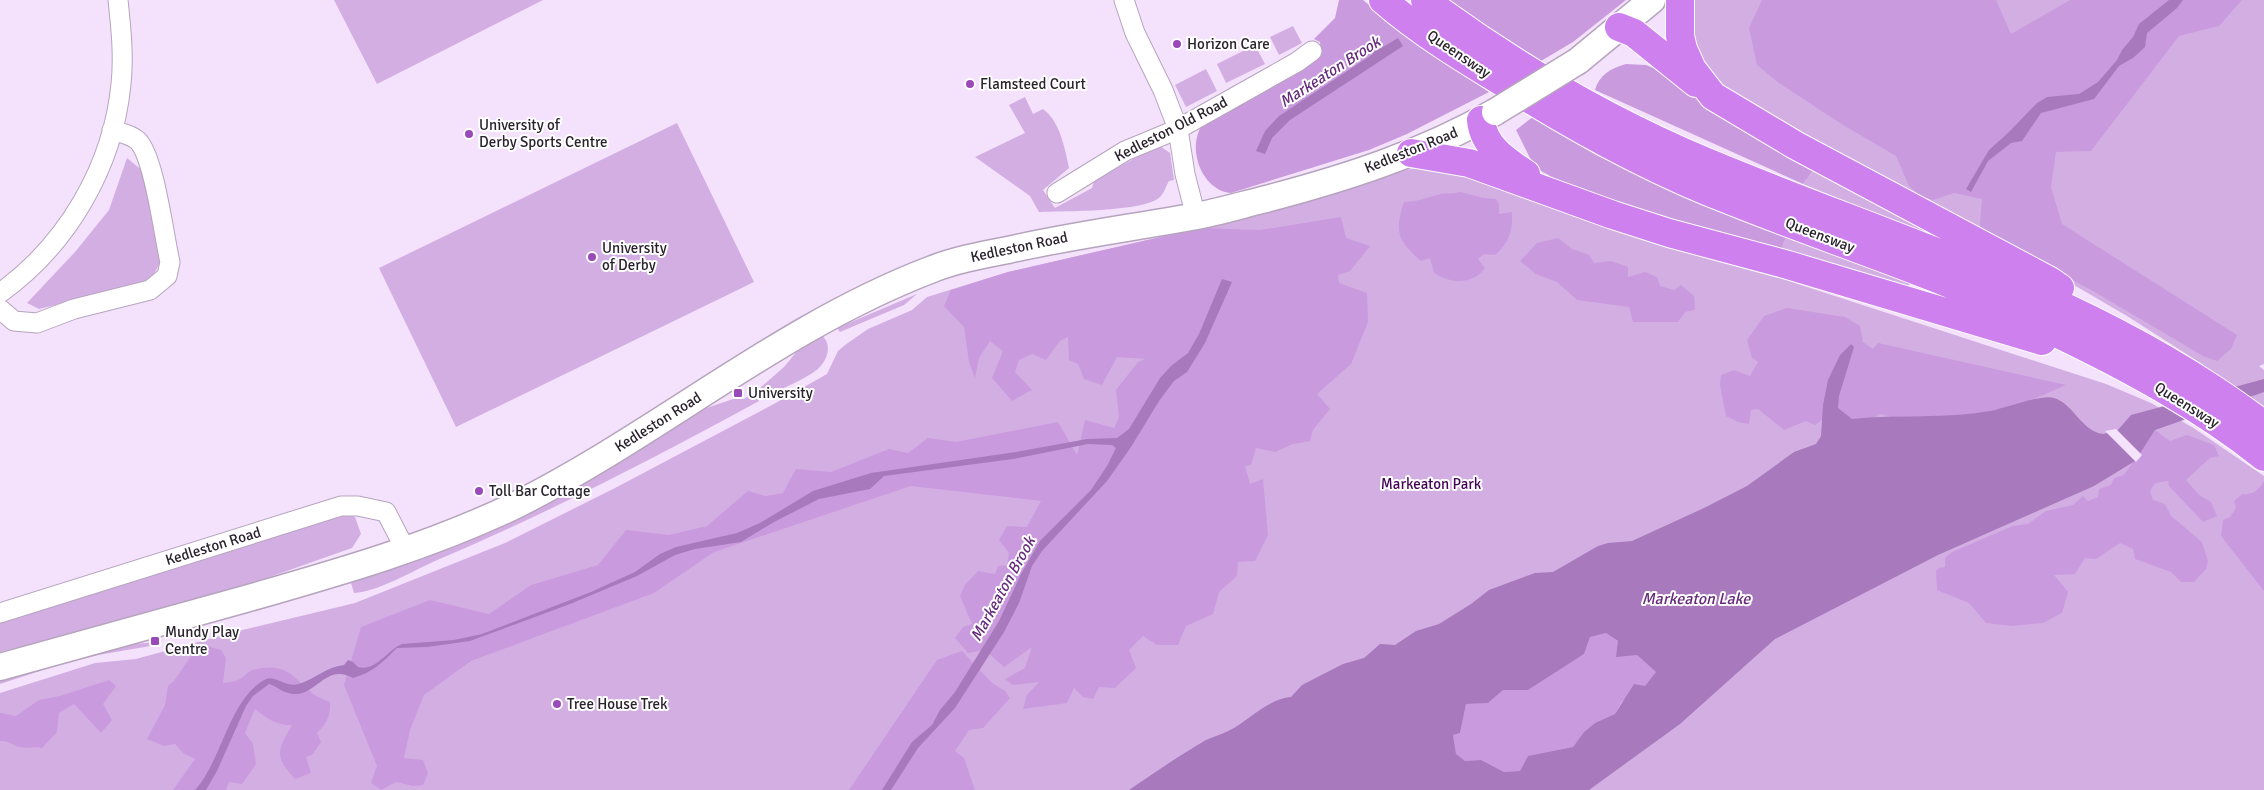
<svg xmlns="http://www.w3.org/2000/svg" width="2264" height="790" viewBox="0 0 2264 790" font-family="Signika,sans-serif">
	<rect width="100%" height="100%" fill="#f4e2fd"/>
	<path fill="#d3aee3" d="M334,0H543L377,84Z
		M1691,0H2264V364L2259,366L2264,370V410L2202,364L2127,316L2050,271L1724,93L1694,60Z
		M1293,26L1302,43L1279,55L1270,37Z
		M1255,45L1265,64L1226,83L1217,64Z
		M1206,69L1217,91L1186,107L1175,85Z
		M1025,97L1033,114L1043,109C1060,121 1065,149 1069,168L1043,190L1055,208L1092,188L1094,181L1151,149L1160,146L1170,153L1174,180L1169,181C1166,186 1164,194 1159,198C1141,212 1064,211 1039,212L1030,196L975,157L1025,133L1009,105Z
		M677,123L754,282L456,427L379,268Z
		M127,158L144,172L162,259L153,276L142,284L39,309L27,303L75,252L109,210Z
		M1446,163L1625,228L2106,384L2151,403L2195,429L2264,476V790H0V693L95,663L136,659L242,630L355,603L505,543L615,488L772,405L827,374L838,351L845,345L868,329L912,310L927,297L1008,272L1200,228L1323,197L1398,171Z
		M1815,168L1942,234L1940,240L1803,184Z
		M1787,235L1910,282L1908,289L1781,250Z
		M917,294L904,305L840,332L837,328Z
		M820,334C833,343 828,359 819,368C810,377 779,390 766,396L760,388L784,367L803,344Z
		M754,392L759,401C653,459 546,514 435,561C413,571 377,592 354,593L351,583L356,578L692,413L733,399H744Z
		M341,511L355,517L361,534L352,548L213,597L0,652V620Z
		M156,642V645L98,655L55,666L0,684V676L113,646Z"/>
	<path fill="#ca9adf" d="M1339,0H1363L1419,46L1489,92L1407,134L1369,150L1231,193C1208,191 1194,165 1196,143C1197,133 1201,126 1206,118L1321,53L1320,42L1314,39L1335,18Z
		M1447,0H1626L1573,42L1541,61Z
		M1762,0H1996L2011,34L2070,0H2242L2219,26L2179,36L2091,151L2056,152L2051,187L2062,224L2237,335L2231,349L2217,361L2203,356L2093,291L1981,231L1980,223L1982,199L1954,193L1933,200L1920,196L1909,186L1896,156L1843,125L1779,83L1757,65L1749,28Z
		M1626,64L1646,65L1663,72L1815,168L1803,184L1595,90C1599,75 1611,68 1626,64Z
		M1534,116L1596,155L1787,235L1781,250L1678,223L1563,183L1541,171L1531,160L1516,130Z
		M1461,192L1483,198L1496,199L1499,204V214L1512,212C1513,231 1509,243 1495,255L1484,254L1478,259L1485,268C1472,285 1451,284 1434,273L1430,258L1421,261C1398,241 1394,233 1404,202C1417,202 1428,197 1441,194C1448,193 1453,194 1461,192Z
		M1341,217L1346,238L1370,246L1350,271L1338,275L1339,283L1367,293L1368,322L1351,364L1317,394L1330,409L1313,430L1310,441L1293,444L1275,452L1256,448L1251,465L1245,466L1250,484L1263,479L1268,535L1255,561L1238,562L1237,576L1219,592L1213,614L1186,626L1178,645H1157L1143,636L1129,650L1136,668L1115,688L1099,687L1093,699L1083,697L1074,688L1067,703L1023,709L1027,695L1039,682L1013,685L1005,679L1025,668L1032,647L1004,667L985,650L968,653L955,638L963,627L972,624L960,596L965,585L978,571L995,574L998,566L1007,565L1009,553L999,540L1007,526L1027,527L1041,501L911,486L714,552L654,593L471,661L424,695L410,730L404,758L423,760L428,773L423,785L413,786L396,782L381,790L371,783L377,766L344,685L361,627L430,600L489,614L531,585L598,565L626,530L669,535L707,526L748,491L766,496L783,493L796,469L831,472L889,449L908,453L928,438L956,442L1058,422L1077,455L1085,420L1114,428L1119,417L1116,390L1138,362L1145,359L1117,357L1102,385L1084,379L1078,364L1069,360L1068,337L1060,341L1046,360L1032,354L1019,360L1015,372L1032,390L1012,401L992,378L1003,351L990,341L979,358L975,378L969,362L964,327L944,306L951,290L1008,272L1200,228L1260,230Z
		M1558,238L1572,249L1589,255L1594,263L1611,261L1628,267V277L1645,272L1657,277L1660,286L1674,290L1681,285L1694,296L1695,310L1685,312L1678,322H1633L1629,307L1577,300L1557,282L1536,274L1520,261L1537,243Z
		M1787,308L1845,317L1860,326L1863,342L1873,349L1878,343L2066,385C2047,393 2029,402 2009,408C1971,418 1929,415 1891,417L1880,414L1866,423L1830,414L1815,425L1806,421L1784,430L1758,409L1751,410L1749,424L1738,422L1726,416L1720,385L1721,375L1734,370L1750,376L1758,362L1752,358L1747,340L1764,316Z
		M2155,430L2170,441L2187,435L2214,445L2219,456L2210,458L2186,480L2199,495L2211,502L2217,516L2203,522L2169,486L2168,481L2155,483L2150,491L2153,500L2165,504L2171,516L2202,542L2208,561L2206,569L2194,582H2181L2171,572L2135,559L2133,549L2120,543L2096,559L2085,558L2075,574L2054,575L2068,592L2062,613L2043,623L2012,626L1986,623L1969,603L1937,590L1936,571L1939,568L1945,567V558L1952,552L2013,526L2028,524L2046,511L2073,505L2083,496L2088,501L2098,497L2099,489L2111,485L2114,478L2124,475Z
		M2264,481V591L2221,536L2223,520L2230,517L2236,508L2234,501L2242,494C2253,495 2259,490 2264,481Z
		M1606,633L1637,655L1656,672L1645,686L1621,702L1615,714L1595,723L1584,732L1573,747L1528,756L1520,771L1504,772L1481,760L1465,761L1456,754L1453,735L1460,733L1466,704L1488,703L1503,690H1528L1584,654L1590,637Z
		M206,646L221,650L226,658L223,683C228,682 233,682 238,680C244,678 247,671 253,670C297,658 296,692 330,702C331,716 326,724 317,733L321,742L312,755L306,757L311,773L295,779C274,756 277,751 292,725C277,726 266,718 255,709L245,733L253,744L256,764L242,784L229,782L226,790H173L195,759L183,753L175,744L164,746L147,739L165,705L168,686L174,681L193,653Z
		M962,651L992,683L1005,691L1010,698L983,728L969,730L955,751L964,758L975,790H849L937,660Z
		M109,680L116,686L103,704L112,720L101,733L74,704L59,713L57,732L42,748C35,746 27,749 20,747C12,746 9,740 0,741V713L16,716L39,700L60,696Z"/>
	<path fill="#a879bc" fill-rule="evenodd" d="M2169,0H2183L2177,8L2147,33L2145,47L2133,58L2119,66L2094,99L2041,113L2022,141L2011,143L1988,161L1971,192L1966,189L1989,150L2009,132L2037,103L2047,97L2079,94L2098,82L2117,60L2122,50L2133,37L2139,24Z
		M1398,38L1403,46L1290,120L1272,138L1265,154L1256,151L1265,131L1279,116L1373,54L1369,50L1374,46L1378,50Z
		M1222,279L1232,282L1205,343L1187,372L1174,381L1159,401L1131,447L1107,481L1042,551L1032,566L1019,603L1004,632L955,708L918,748L891,790H882L912,742L932,725L940,710L955,692L999,621L1021,574L1040,541L1091,490L1107,466L1116,448L1112,445L1088,444L1013,459L884,476L870,489L819,499L774,522L741,542L695,549L675,555L637,576L570,604L489,634L470,641L427,647L397,648C383,662 372,673 353,678C327,663 317,694 295,694C284,694 278,687 269,684L253,696L246,706L217,771L206,790H195C222,761 229,698 266,679C275,675 286,688 299,684C315,679 326,667 344,665L348,660L353,662L358,667C376,672 387,650 402,644L454,640L482,634L591,592L635,572L660,554L676,547L737,533L760,523L813,491L871,473L1016,452L1087,439L1117,438L1129,429L1160,378L1171,366L1188,353L1199,334Z
		M1851,344L1854,347L1839,396L1838,408L1852,419C1898,414 1945,419 1990,411C2006,408 2041,394 2054,398C2073,403 2082,432 2103,434L2117,431L2131,415L2264,379V392L2155,430L2135,461L2094,486L1938,555L1775,639L1680,724L1589,790H1129C1154,773 1180,755 1206,740C1215,736 1225,733 1234,728C1252,717 1269,699 1291,697L1302,685L1343,664L1364,658L1380,644L1395,645L1416,631L1439,624L1471,604L1489,590L1535,573L1553,572L1598,546L1608,543L1632,541L1704,508L1747,486L1794,452L1816,444L1821,436L1823,405L1828,380L1840,355ZM1606,633L1618,641L1616,657L1637,655L1656,672L1645,686L1634,684L1615,714L1595,723L1584,732L1573,747L1528,756L1520,771L1504,772L1481,760L1465,761L1456,754L1453,735L1460,733L1466,704L1488,703L1503,690H1528L1584,654L1590,637Z"/>
	<path fill="#f4e2fd" d="M2116,429L2142,455L2136,462L2105,431Z"/>
	<g fill="none" stroke-linecap="round" stroke-linejoin="round">
		<g stroke="#b6a4be" stroke-width="21">
			<path id="street" d="M1124,0L1135,33L1163,90L1178,129L1185,174L1196,217
				M1057,193L1125,151L1178,129L1297,62L1312,51
				M0,293C67,245 113,167 121,84C124,56 121,28 118,0
				M0,309L14,321L37,323L74,309L150,290L167,276L170,262C164,237 154,154 137,140C130,134 121,133 112,130
				M0,613L341,506H358L386,512L401,541L403,551"/>
		</g>
		<g stroke="#b6a4be" stroke-width="29">
			<path id="secondary" d="M1578,61L1652,0
				M0,667C83,644 166,621 249,598C340,572 431,546 516,505C658,434 781,327 930,270C955,260 982,255 1008,250C1069,236 1130,228 1191,217C1215,213 1238,206 1262,200C1343,179 1422,154 1495,112"/>
		</g>
		<g stroke="#fff" stroke-width="30">
			<path id="highway" d="M1383,0C1421,33 1464,59 1507,85C1577,129 1651,170 1729,200C1796,227 1864,250 1930,276C1972,292 2013,312 2054,332C2127,367 2200,406 2264,457
				M1425,0C1511,64 1605,119 1704,161C1895,241 2096,297 2264,425
				M1680,0V36L1683,49L1692,69L1713,96L1795,145L2050,281L2060,288
				M1619,27L1634,33L1696,83
				M1481,120C1483,146 1506,161 1526,174
				M1411,153L1469,163L1613,215L1669,233L1788,265L2042,341"/>
		</g>
		<use href="#street" stroke="#fff" stroke-width="19"/>
		<use href="#secondary" stroke="#fff" stroke-width="26"/>
		<use href="#highway" stroke="#cf80ef" stroke-width="28"/>
		<g stroke="#b6a4be" stroke-width="29" stroke-linecap="butt">
			<path id="secondary-bridge" d="M1495,112L1578,61"/>
		</g>
		<use href="#secondary-bridge" stroke="#fff" stroke-width="26"/>
	</g>
	<g fill="#9949b8" stroke="#fff" stroke-width="2">
		<circle cx="1177" cy="44" r="5"/>
		<circle cx="970" cy="84" r="5"/>
		<circle cx="469" cy="134" r="5"/>
		<circle cx="592" cy="257" r="5"/>
		<rect x="733" y="388" width="10" height="10" rx="2.5"/>
		<circle cx="479" cy="491" r="5"/>
		<rect x="150" y="636" width="10" height="10" rx="2.5"/>
		<circle cx="557" cy="704" r="5"/>
	</g>
	<g text-anchor="middle" dominant-baseline="central" stroke-width="4" stroke-linejoin="round" paint-order="stroke">
		<g font-size="15" fill="#2a232d" stroke="#fff" text-anchor="start">
			<text x="1187" y="44">Horizon Care</text>
			<text x="980" y="84">Flamsteed Court</text>
			<text x="479" y="125">University of<tspan x="479" dy="17">Derby Sports Centre</tspan></text>
			<text x="602" y="248">University<tspan x="602" dy="17">of Derby</tspan></text>
			<text x="748" y="393">University</text>
			<text x="489" y="491">Toll Bar Cottage</text>
			<text x="165" y="632">Mundy Play<tspan x="165" dy="17">Centre</tspan></text>
			<text x="567" y="704">Tree House Trek</text>
		</g>
		<g font-size="15" fill="#2a232d" stroke="#fff">
			<text transform="translate(1459 54) rotate(34)">Queensway</text>
			<text transform="translate(1171 129) rotate(-27)">Kedleston Old Road</text>
			<text transform="translate(1411 150) rotate(-22)">Kedleston Road</text>
			<text transform="translate(1820 235) rotate(21)">Queensway</text>
			<text transform="translate(1019 247) rotate(-12)">Kedleston Road</text>
			<text transform="translate(2187 405) rotate(32)">Queensway</text>
			<text transform="translate(658 422) rotate(-32)">Kedleston Road</text>
			<text transform="translate(213 546) rotate(-17)">Kedleston Road</text>
		</g>
		<g font-size="15" fill="#440259" stroke="#fff">
			<text x="1431" y="484">Markeaton Park</text>
		</g>
		<g font-size="16" font-style="italic" fill="#652a7b" stroke="#fff">
			<text transform="translate(1330 72) rotate(-33)">Markeaton Brook</text>
			<text transform="translate(1003 589) rotate(-61)">Markeaton Brook</text>
			<text x="1696" y="599">Markeaton Lake</text>
		</g>
	</g>
</svg>
